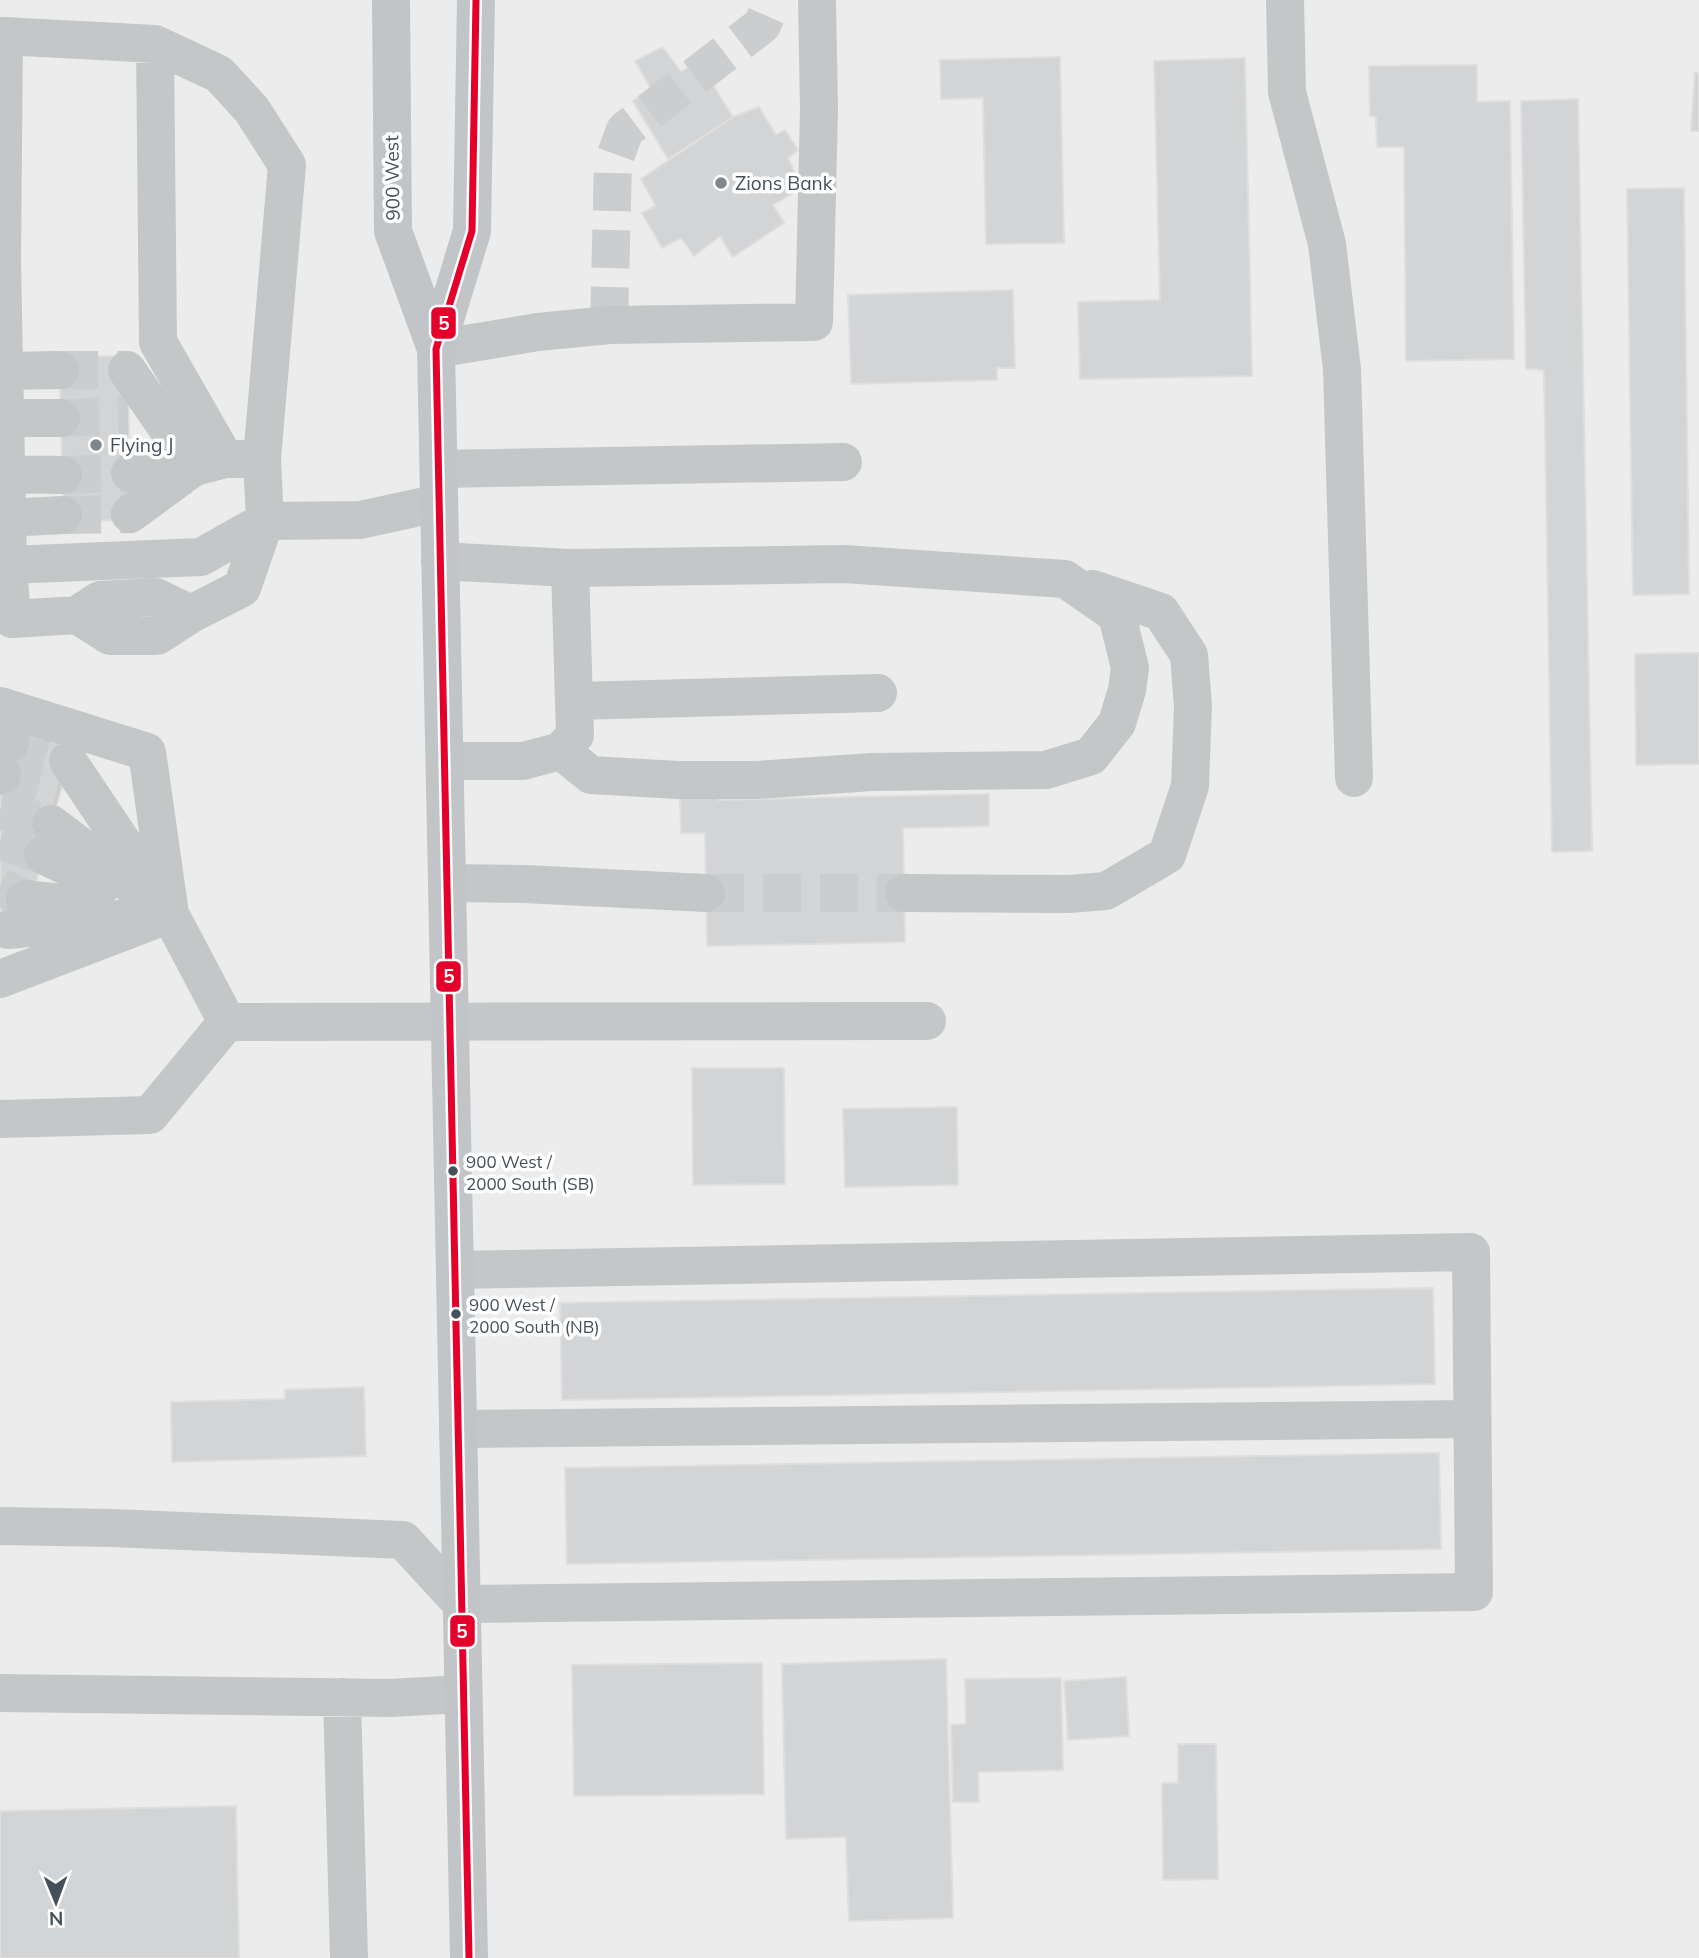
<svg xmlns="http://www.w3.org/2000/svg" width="1699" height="1958" viewBox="0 0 1699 1958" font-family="Mulish,sans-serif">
	<rect width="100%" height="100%" fill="#edecec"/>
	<path fill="#d3d4d5" stroke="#dededf" stroke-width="2" d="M663,47L681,72L698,61L733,117L668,159L633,101L651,89L635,61Z
		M1060,57L1064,243L986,244L983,98L941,99L940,60Z
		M1245,58L1252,376L1080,379L1078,302L1160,300L1154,61Z
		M1477,65V102L1510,101L1514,359L1406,361L1404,147H1377L1376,117L1370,116L1369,66Z
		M1695,73H1699V131H1691Z
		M1578,99L1592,851L1552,852L1544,370L1526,369L1521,101Z
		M759,107L776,135L785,130L798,150L788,158L802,188L773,205L784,223L733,257L720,236L694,256L681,238L662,248L642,213L656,206L641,179L733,117Z
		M1684,188L1689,594L1633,595L1627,189Z
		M1013,290L1015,368H997V380L851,384L848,295Z
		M128,356L130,520L64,521L59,357Z
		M1699,653V764L1636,765L1635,654Z
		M17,716L76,734L37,879L0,944V781Z
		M717,794L718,800L989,794V826L903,828L905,942L707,946L705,833H681L680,795Z
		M692,1068H784L785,1184L693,1185Z
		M957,1107L958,1185L845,1187L843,1109Z
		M1433,1288L1435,1384L562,1400L560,1303Z
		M364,1387L366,1456L172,1462L171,1402L285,1399V1390Z
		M1439,1453L1441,1549L567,1564L565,1468Z
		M946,1659L953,1918L849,1921L846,1837L786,1839L782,1664Z
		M762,1663L764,1794L574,1796L572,1665Z
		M1126,1677L1129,1736L1068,1740L1064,1681Z
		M1061,1678L1063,1770L978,1772L979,1802H953L951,1725L966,1724L965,1679Z
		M1178,1744H1216L1218,1879L1163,1880L1162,1783H1178Z
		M236,1806L239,1958H0V1811Z"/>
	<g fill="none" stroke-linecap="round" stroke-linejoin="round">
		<path stroke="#cbcdce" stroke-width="38" stroke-dasharray="38 19" stroke-linecap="butt" d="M609,325L613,163L625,130L762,25L773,0
			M60,370H127
			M61,418L128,416
			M63,475L130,473
			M63,515L130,514
			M10,743L68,761
			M2,775L60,791
			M0,811L51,824
			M0,841L43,855
			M0,886L25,899
			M706,893H904"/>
		<path stroke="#c4c7c8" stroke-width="38" d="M1285,0L1287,92L1327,244L1342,369L1354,778
			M0,36H4L2,260L8,565L201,557L265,521L360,520L439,503
			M4,36L155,44L219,74L252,110L287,165L262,459L265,521L242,588L191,614
			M155,44L158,342L225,459
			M436,349L538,332L609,325L814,322L819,109L817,0
			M127,370L194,467
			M3,371L60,370
			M5,418H61
			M439,469L843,462
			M130,473L194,467L225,459H249
			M6,474L63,475
			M130,514L194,467
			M6,518L63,515
			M440,561L570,568L575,735L561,751L523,761H445
			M8,565L12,619L77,615L110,636H157L191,614L156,597L100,600L77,615
			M575,701L878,693
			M0,706L147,752L170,914
			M0,747L10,743
			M561,751L591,775L678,780H757L872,772L1046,770L1091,756L1117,723L1127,690L1130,668L1117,615L1065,579L844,564L570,568
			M68,761L165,906
			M0,776L2,775
			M51,824L146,896
			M43,855L104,884
			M447,883L524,884L706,893
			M904,893L1069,894L1106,891L1167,855L1190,786L1193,706L1189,655L1161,612L1093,589
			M25,899L88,906
			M8,930L119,919
			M0,979L170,914L227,1022
			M0,1119L150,1115L227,1022L927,1021
			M458,1429L1472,1419
			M0,1526L112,1528L403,1540L462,1604L1474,1592L1471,1252L455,1270
			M0,1693L390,1698L463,1694
			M342,1697L349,1958"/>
		<path stroke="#c2c5c8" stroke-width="38" d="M391,0L393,231L436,349
			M469,1958L436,349L472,231L476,0"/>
		<g stroke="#fff" stroke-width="12">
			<path id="bus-1" d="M469,1958L436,349L472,231L476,0"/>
		</g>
		<use href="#bus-1" stroke="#e4002b" stroke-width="7"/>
	</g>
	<g fill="#80878c" stroke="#fff" stroke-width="2.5">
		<circle cx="721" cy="183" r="7"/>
		<circle cx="96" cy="445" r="7"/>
	</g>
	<g fill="#455058" stroke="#fff" stroke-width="2.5">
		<circle cx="453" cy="1171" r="6"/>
		<circle cx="456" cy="1314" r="6"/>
	</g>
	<g text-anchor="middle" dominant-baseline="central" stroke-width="7" stroke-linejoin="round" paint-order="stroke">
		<g font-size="17" fill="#455058" stroke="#fff" text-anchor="start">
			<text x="466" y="1161">900 West /<tspan x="466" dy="22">2000 South (SB)</tspan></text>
			<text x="469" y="1304">900 West /<tspan x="469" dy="22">2000 South (NB)</tspan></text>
		</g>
		<g font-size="19" fill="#455058" stroke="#fff">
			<text transform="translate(392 178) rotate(-91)">900 West</text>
		</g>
		<g font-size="19" fill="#455058" stroke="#fff" text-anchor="start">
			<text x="735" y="183">Zions Bank</text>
			<text x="110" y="445">Flying J</text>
		</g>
	</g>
	<g stroke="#fff" stroke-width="2.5">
		<rect x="430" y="306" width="27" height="34" rx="7" fill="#e4002b"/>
		<rect x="435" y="960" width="27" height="33" rx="7" fill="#e4002b"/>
		<rect x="449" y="1614" width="27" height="34" rx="7" fill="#e4002b"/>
	</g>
	<g font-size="19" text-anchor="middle" font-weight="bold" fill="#fff">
		<text x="444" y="330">5</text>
		<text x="449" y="983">5</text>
		<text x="462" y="1638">5</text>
	</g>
	<g transform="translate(56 1902) rotate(179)" stroke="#ffffff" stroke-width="5" paint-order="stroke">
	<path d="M0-5L12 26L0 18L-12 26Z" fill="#455058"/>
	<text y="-10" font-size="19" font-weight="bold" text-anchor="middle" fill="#455058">N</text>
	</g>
</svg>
